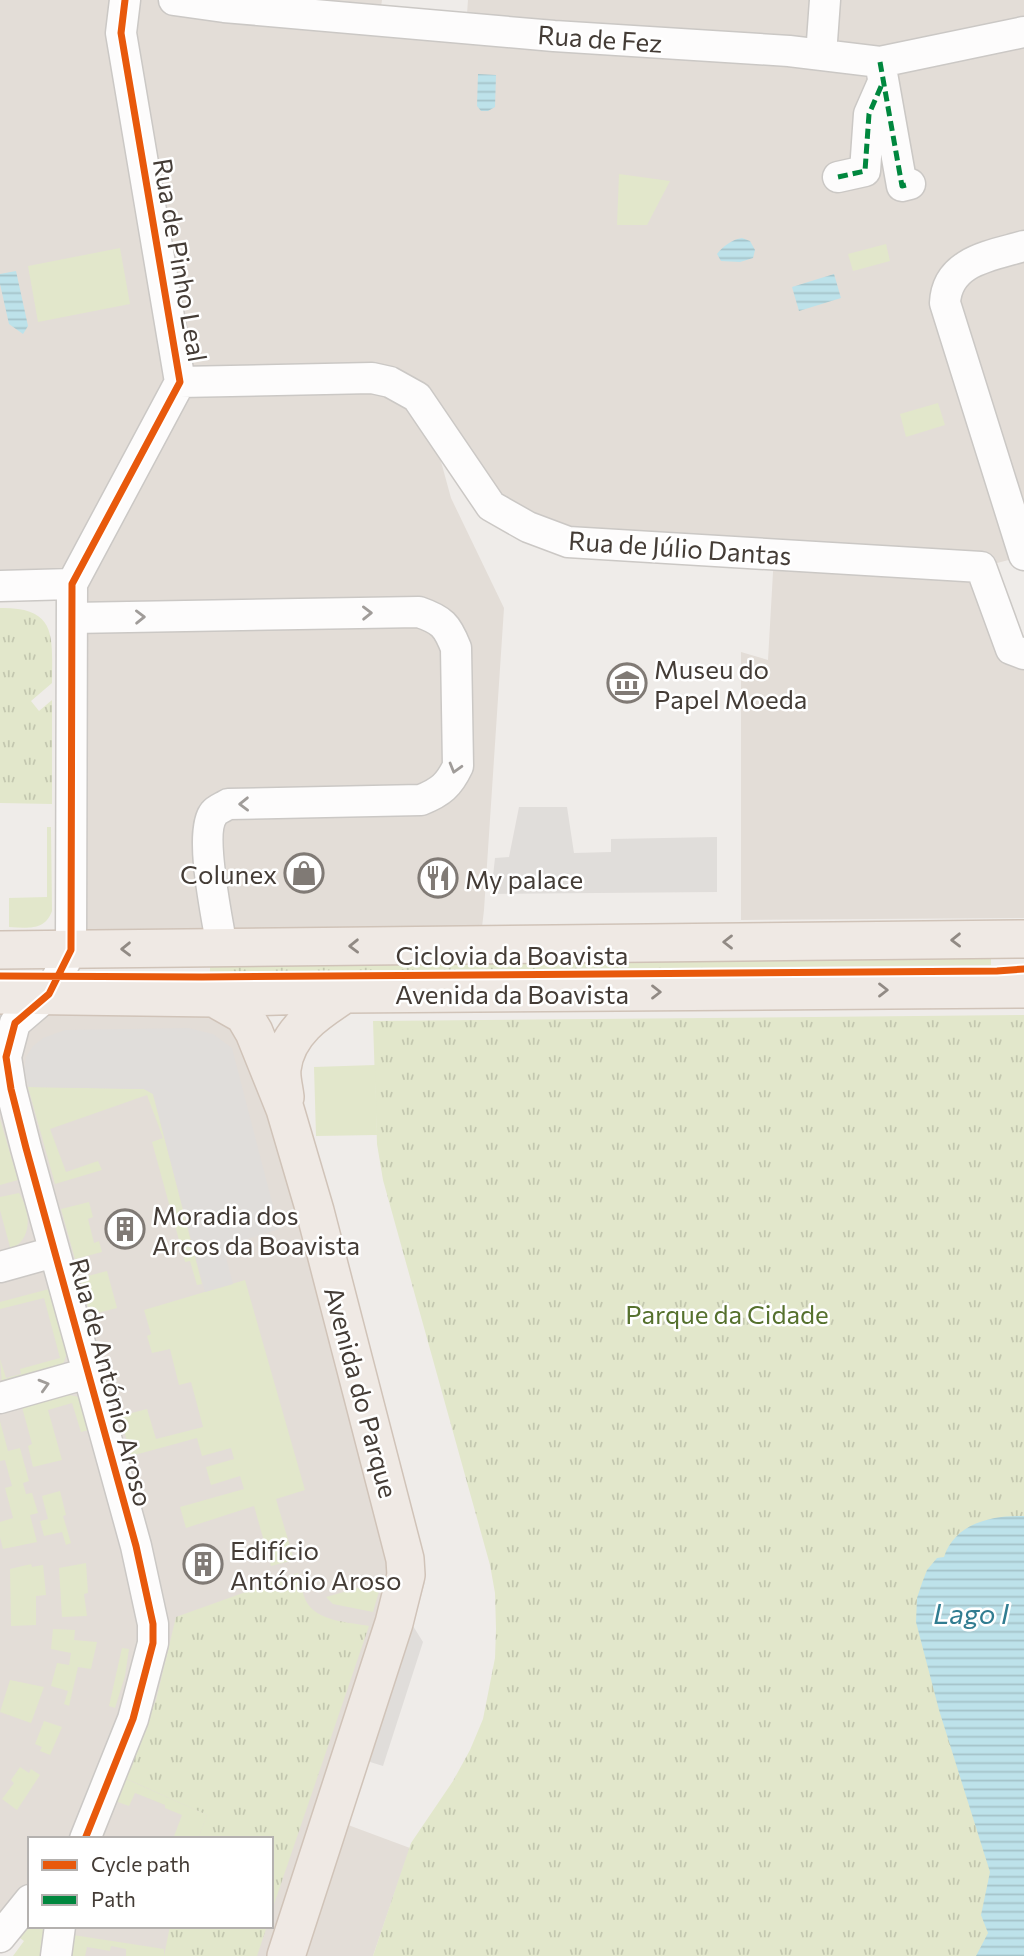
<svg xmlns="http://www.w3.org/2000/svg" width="1024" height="1956" viewBox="0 0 1024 1956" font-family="Commissioner,sans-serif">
	<defs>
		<pattern id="grass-tufts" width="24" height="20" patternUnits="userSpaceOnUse" patternTransform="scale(1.75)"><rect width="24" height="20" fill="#e2e7cb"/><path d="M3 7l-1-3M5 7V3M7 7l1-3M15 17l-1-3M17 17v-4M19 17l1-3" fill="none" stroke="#c3c7af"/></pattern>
		<pattern id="water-rules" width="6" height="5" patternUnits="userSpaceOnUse" patternTransform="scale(1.75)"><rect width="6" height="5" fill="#bde2ea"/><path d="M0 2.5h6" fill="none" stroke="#a4c3c9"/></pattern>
	</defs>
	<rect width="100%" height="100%" fill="#efece9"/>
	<path fill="#e3ddd7" d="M0,0H382L379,21L466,28L468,0H1024V556L982,567L1024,651V918L741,920V652L768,660L774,555L528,527L428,414L451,498L504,608L484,910L480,944L71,950L72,585L0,586Z
		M0,996L234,1007L402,1541L332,1819L410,1848L373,1956H56L60,1926H271V1839H30V1900L0,1937Z"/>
	<path fill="url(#grass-tufts)" d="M0,608C58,607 52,637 52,683L31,701L39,711L52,700V804L0,803Z
		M991,952V965L210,972V956Z
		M1024,1015V1956H373L411,1843L453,1781L470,1750L483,1719L495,1658L496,1629L495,1593L490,1565L383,1180L377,1144L373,1021Z
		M298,1573C301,1582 302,1593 306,1601C317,1622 349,1622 369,1626L271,1913V1839H198L207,1815L125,1778L156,1700L176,1617Z
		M170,1926H267L257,1956H164Z"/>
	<path fill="#e2e7cb" d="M619,174L670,181L647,225H617Z
		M886,244L890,261L853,271L848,254Z
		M120,248L130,304L38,322L28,266Z
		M938,403L945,425L906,437L900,414Z
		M47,827H51L52,911C45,931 27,928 9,927V898L47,897Z
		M375,1065L377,1135L316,1136L314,1067Z
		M28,1087L144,1089L153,1094L202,1284L197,1285L190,1261L185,1262L152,1142L163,1138L147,1095L50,1129L66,1172L98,1161L102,1170L55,1184Z
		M0,1119L18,1180L0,1185Z
		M19,1193C29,1208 34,1236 14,1247H10L0,1210V1197Z
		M89,1202L93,1217L88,1219L94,1243L99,1241L102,1252L75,1259L61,1209Z
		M107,1271L117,1308L90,1315L80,1278Z
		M245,1280L305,1490L276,1499L294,1560L271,1566L254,1506L186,1528L180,1507L244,1489L240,1476L211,1485L206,1467L234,1459L231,1448L202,1456L197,1438L131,1456L120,1416L147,1409L156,1439L203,1427L191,1382L179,1385L170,1349L152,1353L147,1336L151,1334L144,1310Z
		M49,1289L67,1353L64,1362L60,1366L2,1383L0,1359L6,1378L21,1374L20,1369L60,1358L44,1298L0,1309V1302Z
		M69,1395L79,1397L89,1430L81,1432L72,1403L48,1410L62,1460L33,1467L28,1446L32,1444L22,1407Z
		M0,1421L8,1451L20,1448L29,1481L23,1483L26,1494L32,1493L38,1513L30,1515L37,1542L3,1549L0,1537V1522L13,1518L5,1488L12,1486L5,1460L0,1461Z
		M60,1491L66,1515L63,1516L71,1543L66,1545L62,1532L44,1536L40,1521L48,1519L42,1496Z
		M86,1563L88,1593L84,1594L87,1616L62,1617L59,1568Z
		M31,1564L32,1567L43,1565L46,1595L36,1596V1625L11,1626L10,1569Z
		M382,1581L373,1612L333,1604L326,1597Z
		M53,1629L75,1630L74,1640L97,1642L91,1669L78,1667L69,1706L64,1704L68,1691L51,1686L57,1663L69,1665L71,1653L51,1649Z
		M122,1648L129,1649L125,1676L115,1708L109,1706Z
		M10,1680L44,1687L31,1723L0,1712Z
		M44,1721L62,1727L50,1755L40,1751L42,1747L35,1744Z
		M20,1767L29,1773L31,1769L40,1775L17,1810L2,1799L14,1783L11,1780Z
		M124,1778L207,1815L198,1839H173L182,1815L165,1808V1805L135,1793L129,1806L115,1801Z
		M30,1916V1926H47L42,1956H13L24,1941L16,1935Z
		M73,1935L164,1949V1956H126V1949L111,1946L110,1951L87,1947L85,1956H70Z"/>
	<path fill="#e0ddda" d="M519,807H567L574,853L611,852V839L717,837V892L491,894L495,858L509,857Z
		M189,1028L213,1034L232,1048L279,1229L229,1245L225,1254L233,1284L205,1292L153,1094L144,1089L28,1087L24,1072L26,1057L33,1046L43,1038L65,1030Z
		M317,1165L425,1569V1582L413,1626L423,1642L383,1766L367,1761L413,1626L407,1617Z"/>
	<path fill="url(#water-rules)" d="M478,74L496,75L495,107L488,111H481L477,106Z
		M742,238L750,241L755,250L753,258L740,262L721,261L717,254C723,246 733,239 742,238Z
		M16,271L28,326L23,334L9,324L0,284V274Z
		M834,274L841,298L799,311L792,287Z
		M1024,1516V1956H976L988,1933L981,1915L990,1872L939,1710L916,1622L917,1598L922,1583L927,1570L937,1558L944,1557C955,1523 992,1515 1024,1516Z"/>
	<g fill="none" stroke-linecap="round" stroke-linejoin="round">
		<g stroke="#cbc8c5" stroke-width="33">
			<path id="minor" d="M174,0L224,7L554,36L789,51L880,62L1024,32
				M821,55L825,0
				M880,62L902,186L910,184
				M838,177L865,171L869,114L883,82
				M1024,246C990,256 947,261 945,303L1024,555
				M180,382L372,378L390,382L417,397L491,506L528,527L568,542L981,567L1011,649L1024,654
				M0,586L72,584
				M72,618L419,612C442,620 447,625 456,648L458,766C449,785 441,792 421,800L228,804C224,807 217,809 214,813C198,832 218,922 222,948
				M0,1267L54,1252
				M0,1398L88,1373
				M85,1839L133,1719L153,1643V1624L136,1546L26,1148L11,1089L6,1057L15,1023L49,994L71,950L72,584L180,382L121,33L125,0
				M0,1937L30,1900
				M56,1956L60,1926"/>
		</g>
		<g stroke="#d0c3b8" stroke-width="40">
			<path id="major" d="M0,950L1024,939
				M0,995L214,998L345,994L1024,989
				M214,998L244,1015L254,1032L285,1109L315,1211L405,1559L406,1575L394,1623L286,1956
				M285,1097C284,1088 281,1078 282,1069C286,1032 317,1012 345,994"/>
		</g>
		<use href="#minor" stroke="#fdfcfc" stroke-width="30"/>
		<use href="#major" stroke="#efe9e4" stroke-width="37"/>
		<path stroke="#00873e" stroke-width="5" stroke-dasharray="10 5" stroke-linecap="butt" d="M880,62L902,186L910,184
			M838,177L865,171L869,114L883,82"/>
		<g stroke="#fff" stroke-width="11">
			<path id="cycleway" d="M0,976L202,977L997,971L1024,969
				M85,1839L133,1719L153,1643V1624L136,1546L26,1148L11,1089L6,1057L15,1023L49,994L71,950L72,584L180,382L121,33L125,0"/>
		</g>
		<use href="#cycleway" stroke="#e8590c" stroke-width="7"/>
	</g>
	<defs><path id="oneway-chevron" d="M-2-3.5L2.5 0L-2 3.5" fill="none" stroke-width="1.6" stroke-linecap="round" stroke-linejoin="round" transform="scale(1.75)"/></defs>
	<g stroke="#a09c99">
		<use href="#oneway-chevron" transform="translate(367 613) rotate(-1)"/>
		<use href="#oneway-chevron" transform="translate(140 617) rotate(-1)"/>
		<use href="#oneway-chevron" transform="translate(455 768) rotate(106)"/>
		<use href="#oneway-chevron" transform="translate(244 804) rotate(179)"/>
		<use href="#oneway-chevron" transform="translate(44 1385) rotate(-16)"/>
	</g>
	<g stroke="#918a84">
		<use href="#oneway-chevron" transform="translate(956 940) rotate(179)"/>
		<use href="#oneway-chevron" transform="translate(728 942) rotate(180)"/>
		<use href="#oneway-chevron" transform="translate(354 946) rotate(179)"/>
		<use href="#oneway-chevron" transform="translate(126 949) rotate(179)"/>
		<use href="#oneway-chevron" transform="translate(883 990)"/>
		<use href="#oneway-chevron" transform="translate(656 992)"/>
	</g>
	<defs>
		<g id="museum-ring" transform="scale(2.0125)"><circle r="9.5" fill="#fff" stroke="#807a75" stroke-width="1.5"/><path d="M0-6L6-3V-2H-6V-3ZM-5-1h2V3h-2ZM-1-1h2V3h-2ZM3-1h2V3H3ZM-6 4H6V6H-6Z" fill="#807a75"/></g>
		<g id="shop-ring" transform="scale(2.0125)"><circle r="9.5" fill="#fff" stroke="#807a75" stroke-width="1.5"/><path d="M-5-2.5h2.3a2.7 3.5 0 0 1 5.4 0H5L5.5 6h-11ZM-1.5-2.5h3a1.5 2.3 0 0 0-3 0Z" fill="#807a75"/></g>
		<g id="restaurant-ring" transform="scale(2.0125)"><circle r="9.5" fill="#fff" stroke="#807a75" stroke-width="1.5"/><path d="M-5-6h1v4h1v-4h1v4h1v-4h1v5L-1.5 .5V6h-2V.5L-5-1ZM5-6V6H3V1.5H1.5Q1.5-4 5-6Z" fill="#807a75"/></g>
		<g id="building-ring" transform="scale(2.0125)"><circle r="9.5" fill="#fff" stroke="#807a75" stroke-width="1.5"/><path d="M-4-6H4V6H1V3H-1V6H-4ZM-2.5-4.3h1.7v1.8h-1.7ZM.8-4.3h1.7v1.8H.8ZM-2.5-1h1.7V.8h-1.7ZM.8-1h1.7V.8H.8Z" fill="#807a75"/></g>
	</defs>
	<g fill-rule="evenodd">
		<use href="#museum-ring" x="627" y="683"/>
		<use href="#shop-ring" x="304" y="873"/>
		<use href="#restaurant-ring" x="438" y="878"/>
		<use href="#building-ring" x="125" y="1229"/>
		<use href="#building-ring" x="203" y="1564"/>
	</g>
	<g text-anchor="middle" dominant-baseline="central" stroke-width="5" stroke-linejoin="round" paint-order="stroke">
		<g font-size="26" fill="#443c36" stroke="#fff">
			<text transform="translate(600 38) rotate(4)">Rua de Fez</text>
			<text transform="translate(181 260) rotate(80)">Rua de Pinho Leal</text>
			<text transform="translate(680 547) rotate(4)">Rua de Júlio Dantas</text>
			<text x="512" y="954">Ciclovia da Boavista</text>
			<text x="512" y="993">Avenida da Boavista</text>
			<text transform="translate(112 1382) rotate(75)">Rua de António Aroso</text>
			<text transform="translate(362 1392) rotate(75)">Avenida do Parque</text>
		</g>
		<g font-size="26" fill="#443c36" stroke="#fff" text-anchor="start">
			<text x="654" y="668">Museu do<tspan x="654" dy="30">Papel Moeda</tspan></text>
			<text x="277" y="873" text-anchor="end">Colunex</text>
			<text x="465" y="878">My palace</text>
			<text x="152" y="1214">Moradia dos<tspan x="152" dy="30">Arcos da Boavista</tspan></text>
			<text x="230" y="1549">Edifício<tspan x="230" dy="30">António Aroso</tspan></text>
		</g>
		<g font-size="26" fill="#56712e" stroke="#fff">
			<text x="727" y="1313">Parque da Cidade</text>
		</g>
		<g font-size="28" font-style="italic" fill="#317d91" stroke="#fff">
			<text x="971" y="1613">Lago I</text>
		</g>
	</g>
	<rect x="28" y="1837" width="245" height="91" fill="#ffffff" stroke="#b4b1af" stroke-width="2"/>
	<rect x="42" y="1860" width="35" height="10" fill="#e8590c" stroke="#b4b1af" stroke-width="2"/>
	<text x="91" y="1872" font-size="21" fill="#443c36">Cycle path</text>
	<rect x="42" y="1895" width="35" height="10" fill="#00873e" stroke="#b4b1af" stroke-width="2"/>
	<text x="91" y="1907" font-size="21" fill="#443c36">Path</text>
</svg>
